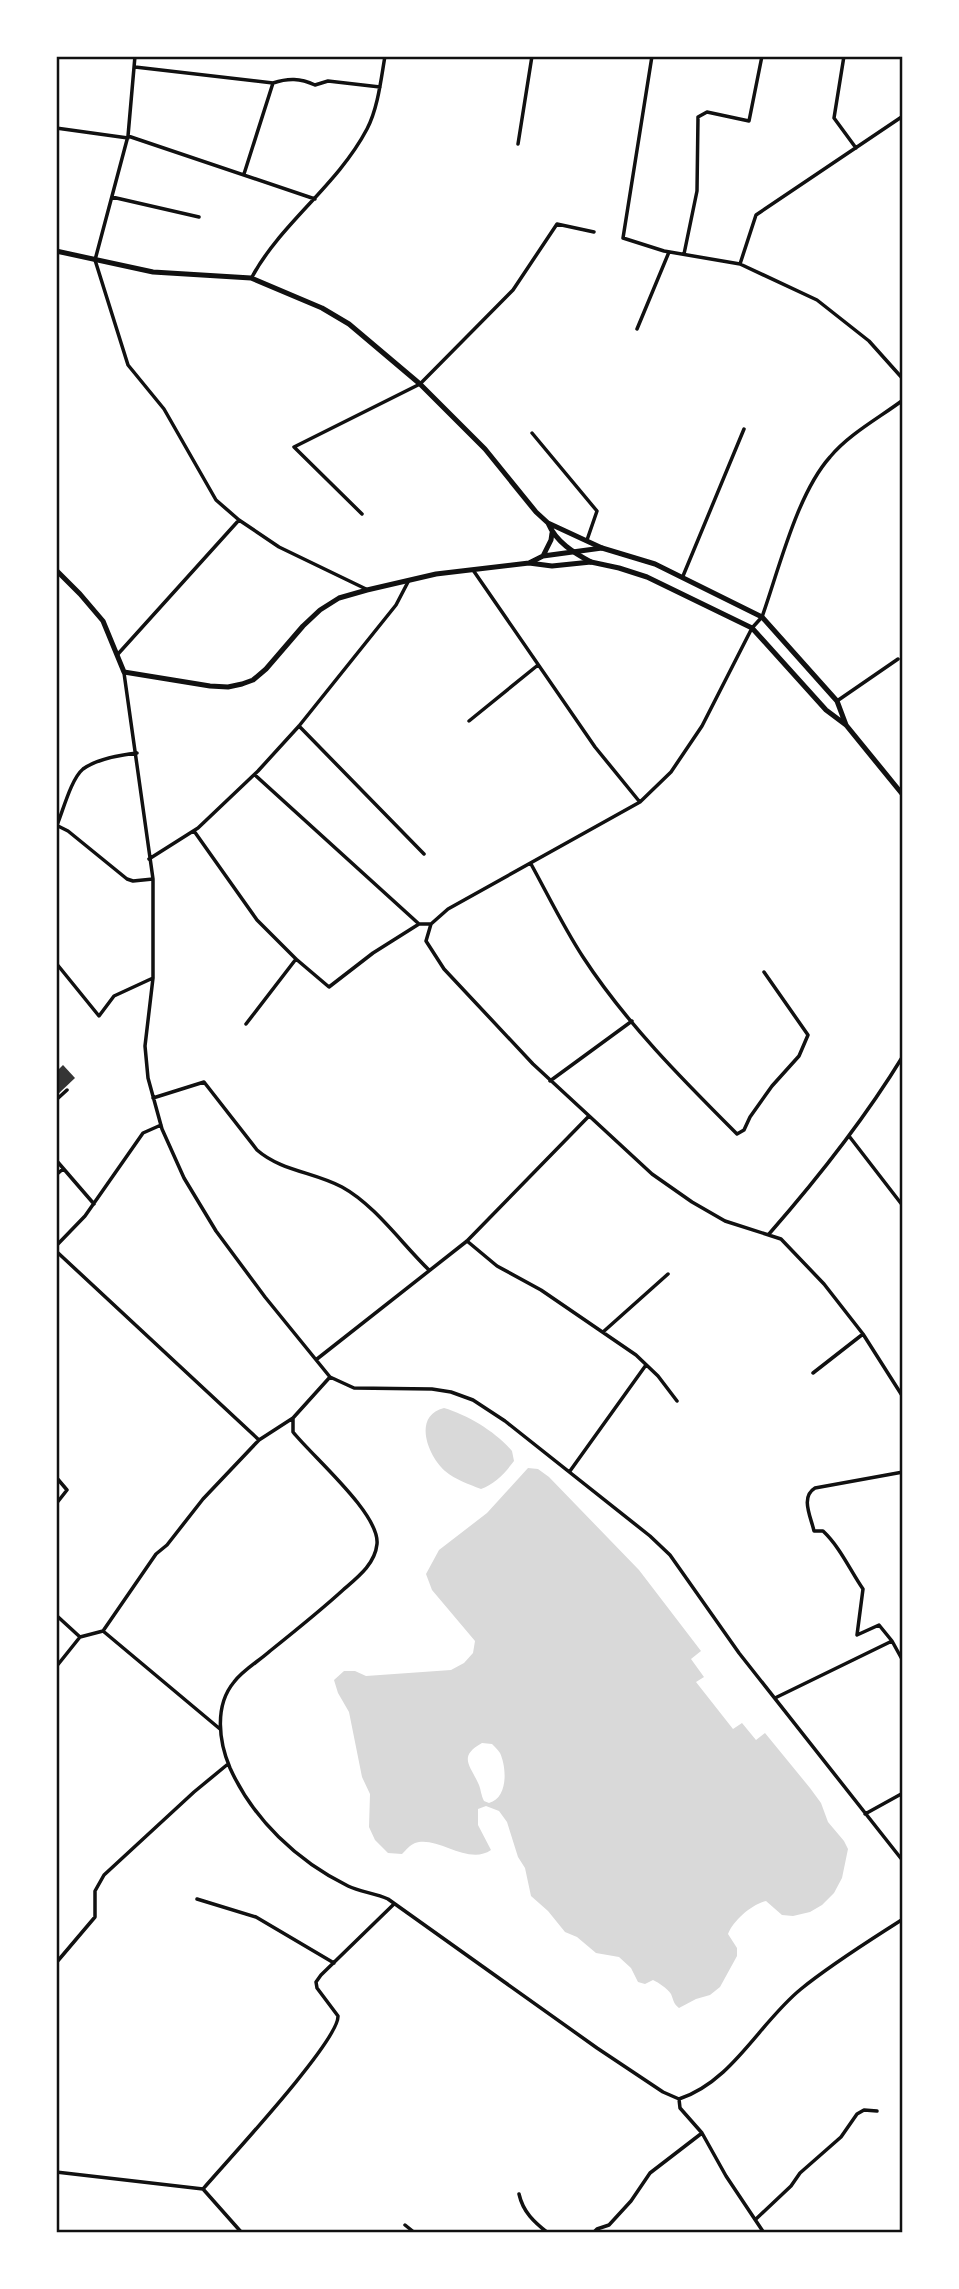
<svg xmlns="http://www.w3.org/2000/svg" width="959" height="2289" viewBox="0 0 959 2289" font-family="'Asap Condensed',sans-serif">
	<rect width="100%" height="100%" fill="#fff"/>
	<path fill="#d9d9d9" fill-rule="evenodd" d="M444,1408C468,1415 496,1432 512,1451L514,1461C505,1473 495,1484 481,1489C468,1484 456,1480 445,1471C428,1456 412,1416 444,1408Z
		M528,1468L538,1469L549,1477L639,1570L701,1651L691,1659L704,1677L696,1682L733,1729L742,1723L756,1740L765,1733L810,1788L821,1803L828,1822L844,1841L848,1849L842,1878L834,1893L822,1905L810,1912L793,1916L782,1915L766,1901C751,1905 734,1920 728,1934L737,1948V1956L720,1987L710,1995L696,1999L679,2008C673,2003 674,2001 671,1994C667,1988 659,1983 653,1980L645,1984L638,1982L631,1968L619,1957L596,1953L577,1937L565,1932L548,1911L531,1896L525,1868L518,1857L507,1822L499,1811L486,1806L478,1809V1825L491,1850C468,1866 437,1835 415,1843C410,1845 406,1850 402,1854L388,1853L375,1840L369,1827L370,1794L362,1777L349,1712L338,1693L334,1680L344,1671H355L366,1676L451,1670L464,1663L473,1653L475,1641L432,1590L426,1574L439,1550L487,1513ZM482,1743L492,1744C495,1747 498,1750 500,1753C507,1768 508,1798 489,1803L484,1801C481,1795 481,1790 479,1785C471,1766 457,1757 482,1743Z"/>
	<path fill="#353535" d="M63,1065L75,1078L56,1096V1072Z"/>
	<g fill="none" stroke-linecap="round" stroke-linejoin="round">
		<path stroke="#111" stroke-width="3.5" d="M135,56L128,136L95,260L128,365L164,409L216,500L239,520L279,547L366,589
			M652,56L623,238L664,251L740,264L817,300L869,341L903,379
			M844,56L834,118L856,148
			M135,67L273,83C288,78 300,78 315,85L328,81L380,87
			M56,128L128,138
			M128,136L315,199
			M518,144L532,56
			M244,174L273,83
			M112,197L199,217
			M684,254L697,191L698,117L707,112L749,121L762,56
			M740,264L756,215L903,116
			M252,277C281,223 337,186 367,129C378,108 381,79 385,56
			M637,329L669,252
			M903,400C879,418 849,434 830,457C797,494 779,569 762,617L752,628L702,726L671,772L640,802L448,909L431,924L426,941L444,969L533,1064L652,1174L692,1202L725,1221L781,1239L824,1284L863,1334L903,1397
			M532,433L597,511L587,540
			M362,514L294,447L420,384L513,290L557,224L594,232
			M473,570L595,747L639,801
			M683,576L744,429
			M118,654L239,520
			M124,673L153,879V978L145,1046L148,1078L162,1129L184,1178L216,1231L265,1297L330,1377L354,1388L432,1389L451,1392L473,1400L505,1421L650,1536L670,1555L739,1653L903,1861
			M837,701L898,659
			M469,721L538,665
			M299,726L424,854
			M255,775L419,924
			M56,825L68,831L127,879L133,881L153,879
			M57,825C63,811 71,779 83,769C97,759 120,755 137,753
			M194,831L257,920L296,959L329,987L373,953L419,924H431
			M149,859L198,828L258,771L299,726L396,605L408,582
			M531,864C548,895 564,928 583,957C626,1023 682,1079 737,1134L744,1130L750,1117L772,1086L799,1056L808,1035L764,972
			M56,963L99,1016L114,996L153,978
			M246,1024L296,959
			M550,1081L632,1021
			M153,1098L204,1082L257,1150C281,1171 314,1172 342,1187C375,1205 402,1244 429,1270
			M56,1100L67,1090
			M849,1136L903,1206
			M56,1160L94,1204
			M56,1175L63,1169
			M769,1234C818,1178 864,1120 903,1056
			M467,1241L497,1266L541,1290L636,1355L658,1376L677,1401
			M56,1246L85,1216L143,1133L161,1125
			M56,1251L259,1440
			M603,1332L668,1274
			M317,1359L467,1241L589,1116
			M813,1373L863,1334
			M330,1377L293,1418V1432C313,1457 380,1514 377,1544C375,1564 358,1577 343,1590C320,1611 295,1631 270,1651C259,1661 243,1670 234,1682C214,1706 219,1742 230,1768C253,1819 297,1861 348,1886C360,1892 375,1893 388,1899L597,2048L663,2092L679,2099C733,2081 759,2023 801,1989C833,1963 869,1941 903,1919
			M570,1471L646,1365
			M56,1477L67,1490L56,1504
			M56,1615L80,1637
			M103,1631L156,1554L167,1545L203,1499L259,1440L293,1418
			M892,1641L879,1625L857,1635L863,1589C850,1570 840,1547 823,1531H814C811,1517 800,1497 815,1488L903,1472
			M56,1667L80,1637L103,1631L220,1729
			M775,1698L892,1641L903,1661
			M865,1814L903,1793
			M197,1899L256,1917L334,1963
			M56,1963L95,1917V1891L104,1875L194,1792L228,1764
			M679,2099L680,2108L702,2133L726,2176L764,2233
			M56,2172L203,2189C226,2162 339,2041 338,2016L317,1988L316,1982L321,1975L394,1904
			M203,2189L242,2233
			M519,2194C523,2212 534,2222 548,2233
			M756,2219L791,2186L800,2173L841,2137L857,2114L864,2110L877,2111
			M405,2225L415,2233
			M593,2233L597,2229L609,2225L631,2201L650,2173L702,2133"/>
		<path stroke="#111" stroke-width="5" d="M56,251L153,272L251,278L322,308L349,324L420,384L485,449L536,512L548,523L602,548
			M548,523C556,542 574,553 591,562"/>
		<path stroke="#111" stroke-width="5" d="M543,556L551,540L552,533
			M529,563L543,556L602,548L655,564L762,617L837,701L846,725
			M56,570L80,594L103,621L124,672L210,686L228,687L242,684L253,680L266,669L303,626L320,610L339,598L367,590L436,574L529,563L552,566L591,562L619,568L647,577L752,628L826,710L846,725L903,795"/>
	</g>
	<rect width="959" height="2289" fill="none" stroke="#ffffff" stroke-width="116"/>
	<rect x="58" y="58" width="843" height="2173" fill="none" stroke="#111" stroke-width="2.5"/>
</svg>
